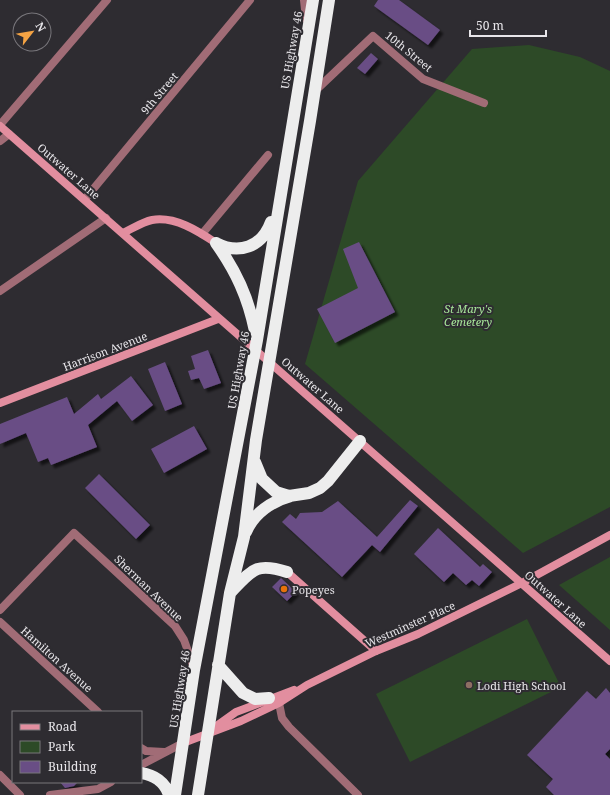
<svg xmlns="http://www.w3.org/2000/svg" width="610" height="795" viewBox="0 0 610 795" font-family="'Noto Serif',serif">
	<defs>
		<filter id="shadow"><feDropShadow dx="3.5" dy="3.5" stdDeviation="1" flood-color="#0009"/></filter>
	</defs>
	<rect width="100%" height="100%" fill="#2e2c31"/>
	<path fill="#2d4a27" d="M529,45L580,57L610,71V507L523,553L305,364L358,181L472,49Z
		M610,557V630L559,585Z
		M527,619L561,687L410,762L376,694Z"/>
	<path fill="#694e85" filter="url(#shadow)" d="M378,0H399L440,30L428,45L374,6Z
		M371,53L378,59L365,74L357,68Z
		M359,242L395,312L335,343L317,309L358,288L343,249Z
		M208,350L221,383L204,389L199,378L191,380L188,371L195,369L191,356Z
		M165,362L182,404L165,411L148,369Z
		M131,376L153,405L132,421L117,401L88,425L97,447L51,465L48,458L38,462L26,433L0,444V424L67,397L74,414L98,394L101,399Z
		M194,426L207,449L164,473L151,449Z
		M99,474L150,525L136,539L85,488Z
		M410,500L418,506L380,552L372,545L342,577L282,522L290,514L296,519L300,513L322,512L338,501L377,537Z
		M438,528L480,567L483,564L492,572L479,586L472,580L466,585L453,573L444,582L414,554Z
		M281,578L296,592L287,601L272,587Z
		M606,688L610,693V749L605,754L610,759V795H554L546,787L553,779L527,755L587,691L596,699Z
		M60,782H78L74,786L65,788Z"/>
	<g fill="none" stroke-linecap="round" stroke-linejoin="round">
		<path stroke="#a16c76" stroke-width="8" d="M304,0L306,19
			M315,91L373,36L423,79L484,103
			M0,125L107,0
			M0,141L9,134
			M85,199L250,0
			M202,234L268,155
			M0,291L106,218
			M0,610L74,533L175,626L184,640L194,668
			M0,622L98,712
			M279,703L282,718L289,727L358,795
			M141,748L146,751L164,752
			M141,765L183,743
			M0,775L20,795
			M50,795L98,789L111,782"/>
		<path stroke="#e28e9f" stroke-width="8" d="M0,126L610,661
			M123,233C132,229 142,222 152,220C175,216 198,231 216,243
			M0,403L218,319
			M287,572L376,651
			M215,727L236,712L294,690
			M183,743L241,721L279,703L307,685L376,651L418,634L522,583L610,535"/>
		<path stroke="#ededed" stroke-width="12" d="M216,243C236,271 248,297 255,331
			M216,243C239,255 262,247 271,222
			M255,462L262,479L276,492L289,496L309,493L320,488L328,481L360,441
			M246,532C254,513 272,501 291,496
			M231,592C252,570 256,562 287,572
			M218,665L243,693L255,699L269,698
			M141,773C154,775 165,782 169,795
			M175,795L194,670L257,340L313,0
			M198,795L230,593L244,537L256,440L310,121L329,0"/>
	</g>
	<circle fill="#e8710a" stroke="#2e2c31" stroke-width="1.5" cx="284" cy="589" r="4"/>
	<circle fill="#8d6e63" stroke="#2e2c31" stroke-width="1.5" cx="469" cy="685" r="4"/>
	<g text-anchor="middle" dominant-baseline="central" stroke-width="4" stroke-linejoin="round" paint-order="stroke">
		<g font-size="11" fill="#e8e6ea" stroke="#2e2c31">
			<text transform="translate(291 50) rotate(-80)">US Highway 46</text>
			<text transform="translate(409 51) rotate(39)">10th Street</text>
			<text transform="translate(159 93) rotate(-50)">9th Street</text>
			<text transform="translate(69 171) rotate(41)">Outwater Lane</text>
			<text transform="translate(105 351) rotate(-21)">Harrison Avenue</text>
			<text transform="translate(238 370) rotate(-80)">US Highway 46</text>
			<text transform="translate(313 385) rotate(41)">Outwater Lane</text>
			<text transform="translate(149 588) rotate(44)">Sherman Avenue</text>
			<text transform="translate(556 599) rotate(42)">Outwater Lane</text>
			<text transform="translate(410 624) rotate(-24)">Westminster Place</text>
			<text transform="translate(57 659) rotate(42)">Hamilton Avenue</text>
			<text transform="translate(179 689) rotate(-81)">US Highway 46</text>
		</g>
		<g font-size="11" font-style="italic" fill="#a7e699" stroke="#2e2c31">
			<text x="468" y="308">St Mary's<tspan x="468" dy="13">Cemetery</tspan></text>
		</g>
		<g font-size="11" fill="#e8e6ea" stroke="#2e2c31" text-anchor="start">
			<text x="292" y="589">Popeyes</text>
			<text x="477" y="685">Lodi High School</text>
		</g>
	</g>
	<rect x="12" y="711" width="130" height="72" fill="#2e2c31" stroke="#78767b"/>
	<rect x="20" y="724" width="20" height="6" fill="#e28e9f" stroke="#78767b"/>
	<text x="48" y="731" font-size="12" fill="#e8e6ea">Road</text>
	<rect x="20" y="741" width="20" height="12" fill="#2d4a27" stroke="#78767b"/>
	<text x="48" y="751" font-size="12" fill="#e8e6ea">Park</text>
	<rect x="20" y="761" width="20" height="12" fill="#694e85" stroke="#78767b"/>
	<text x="48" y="771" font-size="12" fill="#e8e6ea">Building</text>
	<g transform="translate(32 32) rotate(59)"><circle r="19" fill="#2e2c31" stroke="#78767b"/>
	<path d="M0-3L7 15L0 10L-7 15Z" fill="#f4a344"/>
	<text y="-6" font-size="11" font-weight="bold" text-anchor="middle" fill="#e8e6ea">N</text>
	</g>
	<path d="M470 30v6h76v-6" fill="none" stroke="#e8e6ea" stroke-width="2"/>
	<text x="476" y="30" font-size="12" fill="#e8e6ea" stroke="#2e2c31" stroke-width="3" paint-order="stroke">50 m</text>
</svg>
